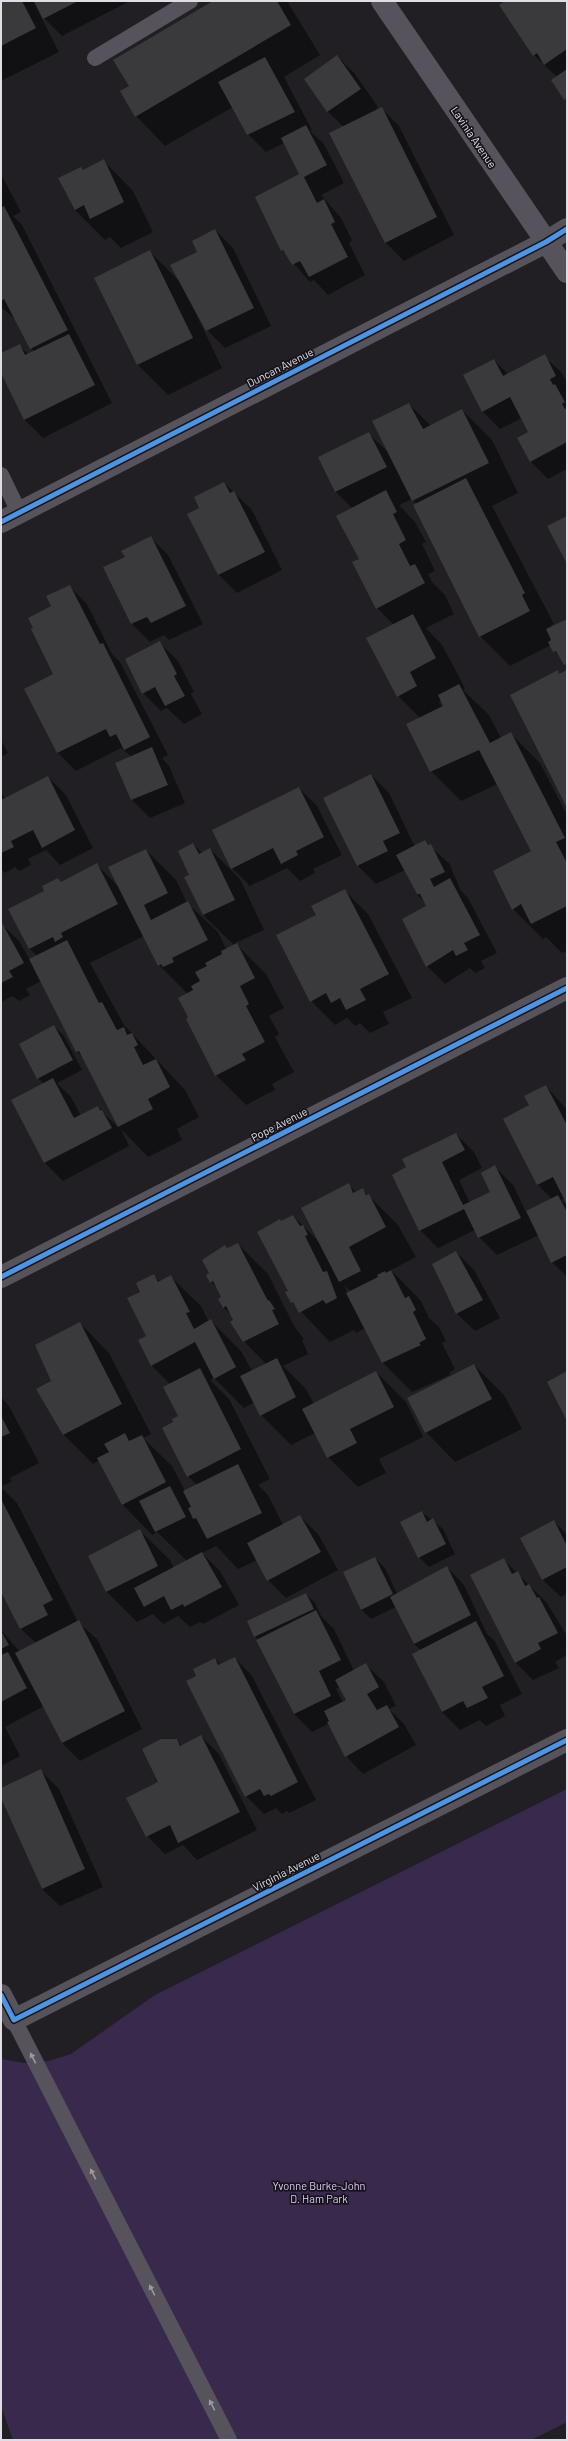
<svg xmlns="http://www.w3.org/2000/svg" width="568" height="2441" viewBox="0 0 568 2441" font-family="Barlow,sans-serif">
	<rect width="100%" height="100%" fill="#211f23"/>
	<path fill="#392a4d" d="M567,1789V2422L531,2440H13L1,2406V2059L25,2063L49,2061L71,2054L155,1995Z"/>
	<path fill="#0007" fill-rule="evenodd" d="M1,1H33L59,52L1,81Z
		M35,1H130L62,36L44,18Z
		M215,1H287L320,55L284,77L312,130L310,131L324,144L344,183L321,195L341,218L352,240L349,243L365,275L328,295L314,280L310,282L282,250L300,174L284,143L266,152L248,134L233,107L165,146L136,116L130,87Z
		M507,1H567V101L557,77L534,55Z
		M337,56L355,74L378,107L375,111L381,108L399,126L454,235L404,261L386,243L331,134L344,127L328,112L305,79Z
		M104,161L133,191L153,232L121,248L110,237L105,240L75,210L84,171Z
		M1,174L21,212L13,216L22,225L112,403L43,438L25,420L1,371V355L20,346L29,355L34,352L16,320L1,307Z
		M215,230L233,248L271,326L225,348L207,330L191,297L186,293L222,368L168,395L138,365L95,279L150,252L178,280Z
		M544,356L562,373L567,383V469L548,479L530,461L529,432L522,418L500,429L482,411L494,360L508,374Z
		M409,404L431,426L462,410L492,440L518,493L492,506L554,624L551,625L552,627L567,620V667L551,645L510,666L480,636L417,504L412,499L399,505L415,522L426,542L422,544L435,571L428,574L432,582L445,595L454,614L426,628L442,645L465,688L463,690L489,715L501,738L510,733L540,763L567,815V951L562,953L546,937L543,939L513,909L533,851L498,784L461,801L431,771L420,718L398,696L394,625L377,608L360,559L353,509L336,492L369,434L389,453ZM442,701L445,706L442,707L439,702Z
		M224,483L252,510L282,570L237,593L219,575L188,514L201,508Z
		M150,537L168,555L203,624L169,640L164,635L150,642L132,624L104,568L126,557Z
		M69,586L87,604L112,654L120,662L168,755L162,758L169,766L185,803L150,818L132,800L116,763L132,757L121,748L76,771L58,753L26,689L55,674L53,606Z
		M160,643L178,661L194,692L191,694L202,714L184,724L167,708L161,711L143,693Z
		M1,740L8,753L1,757Z
		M371,775L389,793L415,847L425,842L449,863L461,891L468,898L497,953L481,961L485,968L475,973L470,968L445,984L427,966L428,906L417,894L405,870L376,884L358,866L324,799Z
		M48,777L66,795L93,848L60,865L46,850L28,859L31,865L19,871L15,867L5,873L1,869V791L5,799Z
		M299,788L317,806L342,855L313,869L315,873L300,881L287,868L250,886L232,868Z
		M193,844L202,853L210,849L240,879L264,930L235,943L266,974L284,1008L269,1016L279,1034L275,1037L294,1072L272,1084L275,1090L246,1105L216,1075L189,1018L188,994L159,965L144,936L90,963L124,1025L185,1090L199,1117L177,1129L182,1140L148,1157L121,1129L129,1146L63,1181L45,1163L13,1100L44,1084L38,1078L54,1026L64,1036L82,1070L57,1083L71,1097L81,1116L97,1107L118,1127L85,1060L77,1051L41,981L26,989L30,995L19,1001L13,996L1,1002V924L19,941L30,960L37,956L30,949L10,909L46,891L58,879L62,882L97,865L119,887L146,850L176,880L187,903L218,932L226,949L234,945L203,915L191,875Z
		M345,891L368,914L412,998L383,1012L389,1024L370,1033L360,1023L355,1026L347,1018L335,1025L311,1001L317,916Z
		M546,1086L567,1110V1203L565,1198L561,1200L567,1205V1277L552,1262L539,1235L497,1255L479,1237L475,1230L438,1248L420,1230L408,1167L456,1134L474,1152L482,1168L459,1180L470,1203L492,1192L495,1167L513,1185L526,1212L552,1199L538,1185L504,1119L530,1106Z
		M348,1185L356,1192L362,1189L398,1225L416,1257L391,1270L421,1301L429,1318L439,1327L446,1341L442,1343L455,1369L449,1373L450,1375L412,1392L382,1362L365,1328L356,1333L354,1330L330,1342L292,1302L281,1222L293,1216L319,1242ZM344,1285L351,1292L348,1293Z
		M238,1244L268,1274L294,1326L304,1339L302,1340L308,1354L283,1366L306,1389L314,1404L376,1372L406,1402L423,1437L379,1459L386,1473L358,1487L328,1457L315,1433L291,1445L261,1415L255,1402L244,1408L214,1378L210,1380L229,1399L270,1479L258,1485L268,1495L283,1525L300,1516L318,1534L338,1570L286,1598L268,1580L257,1560L238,1569L216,1546L202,1553L220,1571L239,1605L203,1624L200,1622L190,1627L178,1616L163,1624L153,1614L137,1622L107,1592L89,1557L140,1531L170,1560L174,1568L187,1561L157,1532L152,1535L123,1505L100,1460L93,1464L63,1434L52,1382L80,1323L109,1353L151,1434L143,1438L172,1466L185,1491L197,1485L188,1476L174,1423L180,1416L170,1384L151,1365L141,1292L154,1275L160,1282L171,1277L201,1306L209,1322L211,1321L241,1351L252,1371L266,1364L244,1341L231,1315L223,1307V1298L219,1290L211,1282L228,1249Z
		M456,1252L474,1270L500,1318L475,1331L457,1314L442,1286H445Z
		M474,1365L504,1395L522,1429L455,1462L426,1432Z
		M1,1397L9,1406L39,1463L10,1478L12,1481L3,1486L1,1484Z
		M1,1487L17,1503L78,1622L97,1639L142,1729L80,1761L62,1743L44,1706L5,1727L20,1756L1,1766V1630L20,1652L36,1643L20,1628L1,1590Z
		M422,1512L443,1529L455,1554L429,1567L419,1557Z
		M554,1521L567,1535V1594L561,1597L543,1580Z
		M375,1558L385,1568L397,1594L447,1567L464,1585L487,1634L494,1640L522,1694L500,1705L505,1716L486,1726L480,1720L460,1730L442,1712L413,1655L421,1650L414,1644L396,1607L371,1619L361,1609Z
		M503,1559L547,1603L567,1636V1655L555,1662L559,1668L533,1680L515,1662Z
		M306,1594L315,1603L321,1616L334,1629L354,1671L366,1665L384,1682L396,1706L389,1709L404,1724L416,1745L363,1774L346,1756L328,1724L312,1732L294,1714L248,1621ZM340,1687L347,1700L343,1702L336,1689Z
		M235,1658L252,1676L316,1800L289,1813L287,1811L282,1814L276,1808L264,1814L246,1796L187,1681L197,1676L215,1659L221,1665Z
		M201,1736L219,1754L257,1830L197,1860L183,1845L165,1854L147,1836L159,1783L177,1740L182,1746Z
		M41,1771L59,1789L103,1887L60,1906L42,1889L1,1795V1789Z"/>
	<path fill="#3a393b" d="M1,1H22L36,28L1,46Z
		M34,1H78L43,19Z
		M213,1H277L291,25L135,117L120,91L129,86L113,60Z
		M505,1H566L567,49L544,65L537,53L533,56L499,5Z
		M337,55L361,89L327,112L304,79Z
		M265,57L295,112L247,135L218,82Z
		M567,69V98L564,100L551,80Z
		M382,107L437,217L385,243L329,133Z
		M306,125L327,165L304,177L317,203L324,199L335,222L331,224L348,257L309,277L300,261L292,265L283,250L281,251L255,197L299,174L281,138Z
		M104,159L124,202L90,219L84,205L75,210L58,178L81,167L83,170Z
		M4,206L68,330L30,349L4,299L1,301V208Z
		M215,229L254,308L206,331L170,265L197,252L192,241Z
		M150,250L193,338L137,365L94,278Z
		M69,334L95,385L24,420L1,373V353L20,344L25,355Z
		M545,354L556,376L550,379L553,385L555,384L565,402L562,404L565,409L567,408V442L530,462L517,438L528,432L510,397L482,412L463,375L494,359L503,376Z
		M409,403L423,429L462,409L489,463L412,501L372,421Z
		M369,432L387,467L335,492L318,457Z
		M466,478L525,593L522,595L530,611L479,637L413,505Z
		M224,482L230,493L234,491L265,552L218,575L187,514L199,508L194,497Z
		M386,490L397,512L393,514L406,540L399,544L410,566L415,564L425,583L376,609L352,562L359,559L336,516Z
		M567,516V564L547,526Z
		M151,536L186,606L151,623L147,617L131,624L103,567L125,557L121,551Z
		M70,585L100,644L103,643L150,737L124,750L116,734L110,737L106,729L57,753L24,689L53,674L31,629L33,628L28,618L51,606L46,596Z
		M413,614L436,658L410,672L417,686L397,697L366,638Z
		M567,619V664L564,665L556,651L553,652L548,642L551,640L546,629Z
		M160,641L177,674L174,676L185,696L165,706L155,687L142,694L125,659Z
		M558,670L559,674L567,670V808L510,695Z
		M459,684L490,743L511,732L565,838L556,842L567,863V906L531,924L521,904L512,910L493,871L531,851L479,750L430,772L406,724L443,706L438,695Z
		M152,747L168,785L131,800L115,763Z
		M371,774L400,833L383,841L388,851L357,866L323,798Z
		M48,776L75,830L42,848L33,830L11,841L14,847L1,853V800Z
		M299,787L324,837L296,851L298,855L281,864L273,848L231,869L212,830Z
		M425,840L428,845L431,844L445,872L430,879L434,887L450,878L480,935L464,943L468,950L456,956L453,950L426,967L402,919L426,906L420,894H417L396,855Z
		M193,843L199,854L210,848L235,900L203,915L184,877L189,875L178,851Z
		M146,849L168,893L144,905L151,920L188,901L208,940L172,958L174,962L163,967L161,964L158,966L108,867Z
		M97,863L118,904L61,933L63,937L55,942L53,937L29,949L8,909L44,891L42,886L58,878L61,882Z
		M345,889L389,974L360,989L366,1000L346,1010L340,998L331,1003L326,993L310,1002L276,935L316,915L311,906Z
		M1,921L24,963L9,971L13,977L1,983Z
		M67,940L99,1003L102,1002L117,1030L124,1027L127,1035L132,1033L138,1045L134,1047L143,1065L156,1059L170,1087L148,1099L153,1109L118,1127L79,1051L76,1052L29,959Z
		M237,943L255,978L240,986L249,1004L246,1006L265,1042L242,1054L246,1060L215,1076L186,1019L188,1017L178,998L193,990L191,986L200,981L195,972L207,966L205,963L222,954L221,951Z
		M54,1025L73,1060L37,1079L19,1044Z
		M53,1078L74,1118L98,1106L100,1111L102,1110L112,1128L44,1163L11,1100Z
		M546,1085L567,1125V1205L553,1177L537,1185L503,1119L529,1105L524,1096Z
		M456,1133L465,1150L442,1162L463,1205L490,1192L481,1173L495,1165L521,1218L478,1238L464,1209L419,1231L392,1175L406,1167L402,1159Z
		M349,1183L353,1193L363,1188L366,1195L369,1194L386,1227L349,1247L361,1271L339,1282L301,1208Z
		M558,1195L567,1212V1255L551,1263L526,1211Z
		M293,1215L300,1226L303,1225L308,1235L305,1236L323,1272L327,1271L337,1298L326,1304L323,1300L299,1313L293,1302L291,1303L285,1292L288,1291L257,1232L280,1219L281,1221Z
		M238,1243L268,1301L269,1300L275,1309L272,1310L279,1324L243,1342L230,1322L233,1320L226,1306L223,1308L218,1299L221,1297L213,1281L210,1283L206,1275L209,1273L202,1260L225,1245L227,1248Z
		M456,1251L483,1300L456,1314L432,1264Z
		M391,1270L405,1298L409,1296L416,1310L413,1312L426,1339L419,1343L421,1345L382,1363L346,1293L378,1277L377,1275L385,1271L386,1273Z
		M154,1274L158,1282L171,1275L190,1312L186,1313L194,1329L211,1319L236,1367L214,1379L195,1342L151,1366L138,1340L146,1336L127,1298L140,1292L136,1283Z
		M80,1322L122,1404L63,1435L36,1389L51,1381L35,1345Z
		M277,1358L296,1397L260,1416L240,1376Z
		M474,1364L492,1399L425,1433L407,1398Z
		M200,1368L241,1449L187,1477L162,1428L173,1422L172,1419L178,1416L163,1387Z
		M376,1371L394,1407L350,1429L357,1443L327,1458L302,1409Z
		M567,1371V1421L547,1382Z
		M1,1416L10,1433L1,1437Z
		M125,1433L129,1441L142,1435L166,1482L122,1505L97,1458L109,1452L104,1444Z
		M238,1464L262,1513L207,1539L196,1518L193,1519L188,1508L191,1507L183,1491Z
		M170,1486L186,1517L155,1532L139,1501Z
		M1,1499L53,1600L43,1605L48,1615L20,1629L1,1592Z
		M422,1511L427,1522L433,1518L446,1544L418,1558L400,1522Z
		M300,1515L321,1552L267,1581L247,1543Z
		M554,1520L567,1546V1567L542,1580L520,1538Z
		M140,1529L158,1566L106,1592L88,1556Z
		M202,1552L222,1587L184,1607L183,1604L171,1610L164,1596L144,1607L134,1588Z
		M375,1557L393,1594L361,1610L343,1572Z
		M504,1558L512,1574L518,1571L525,1586L529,1584L537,1598L539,1597L558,1633L538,1643L541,1649L515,1663L470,1575Z
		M447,1566L471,1615L414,1644L390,1597Z
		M306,1593L314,1609L254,1637L247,1621Z
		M316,1610L341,1660L319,1671L331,1696L294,1714L256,1640Z
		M79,1620L125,1711L62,1743L15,1653Z
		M476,1621L504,1676L482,1687L488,1698L467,1708L463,1701L442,1712L412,1654Z
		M1,1631L9,1645L1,1649Z
		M8,1652L27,1688L1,1702V1655Z
		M235,1657L298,1782L271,1796L269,1794L264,1796L260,1789L245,1797L186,1681L196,1676L193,1669L215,1658L218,1665Z
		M366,1663L379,1687L367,1694L377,1710L387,1705L399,1727L345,1757L327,1722L329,1721L324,1711L346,1700L335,1680Z
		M201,1735L240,1812L178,1843L170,1825L146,1837L126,1798L158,1782L142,1749L161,1739H177L180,1746Z
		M41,1769L85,1869L42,1889L1,1798V1788Z"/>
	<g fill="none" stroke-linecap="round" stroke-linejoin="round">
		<path stroke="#57535c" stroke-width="16" d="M95,58L190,1
			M1,475L19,512
			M14,2020L229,2440"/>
		<path stroke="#57535c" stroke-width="22" d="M382,1L567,272
			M1,522L546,242L567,229
			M1,1277L567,988
			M1,1995L14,2020L567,1740"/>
		<g stroke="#16131b" stroke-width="8">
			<path id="cycleway" d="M1,522L546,242L567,229
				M1,1277L567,988
				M1,1995L14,2020L567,1740"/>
		</g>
		<use href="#cycleway" stroke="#4d94e3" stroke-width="5"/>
	</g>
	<defs><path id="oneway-solid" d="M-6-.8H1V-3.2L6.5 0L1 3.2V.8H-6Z"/></defs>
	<g fill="#9c98a0">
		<use href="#oneway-solid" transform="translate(33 2058) rotate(-117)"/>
		<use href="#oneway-solid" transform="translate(93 2174) rotate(-117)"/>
		<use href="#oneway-solid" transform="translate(152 2290) rotate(-117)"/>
		<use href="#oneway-solid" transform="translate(212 2405) rotate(-117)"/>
	</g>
	<g text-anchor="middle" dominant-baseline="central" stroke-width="3.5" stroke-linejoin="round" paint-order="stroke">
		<g font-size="11" fill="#e0dee4" stroke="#16131b">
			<text transform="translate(474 137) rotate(56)">Lavinia Avenue</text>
			<text transform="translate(280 367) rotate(-27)">Duncan Avenue</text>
			<text transform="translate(279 1124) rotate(-27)">Pope Avenue</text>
			<text transform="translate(286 1871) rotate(-27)">Virginia Avenue</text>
		</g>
		<g font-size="11" fill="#ddc9fe" stroke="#16131b">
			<text x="319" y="2185">Yvonne Burke-John<tspan x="319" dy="13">D. Ham Park</tspan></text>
		</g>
	</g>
	<rect width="568" height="2441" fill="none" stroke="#e0dee4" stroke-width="4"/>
</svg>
